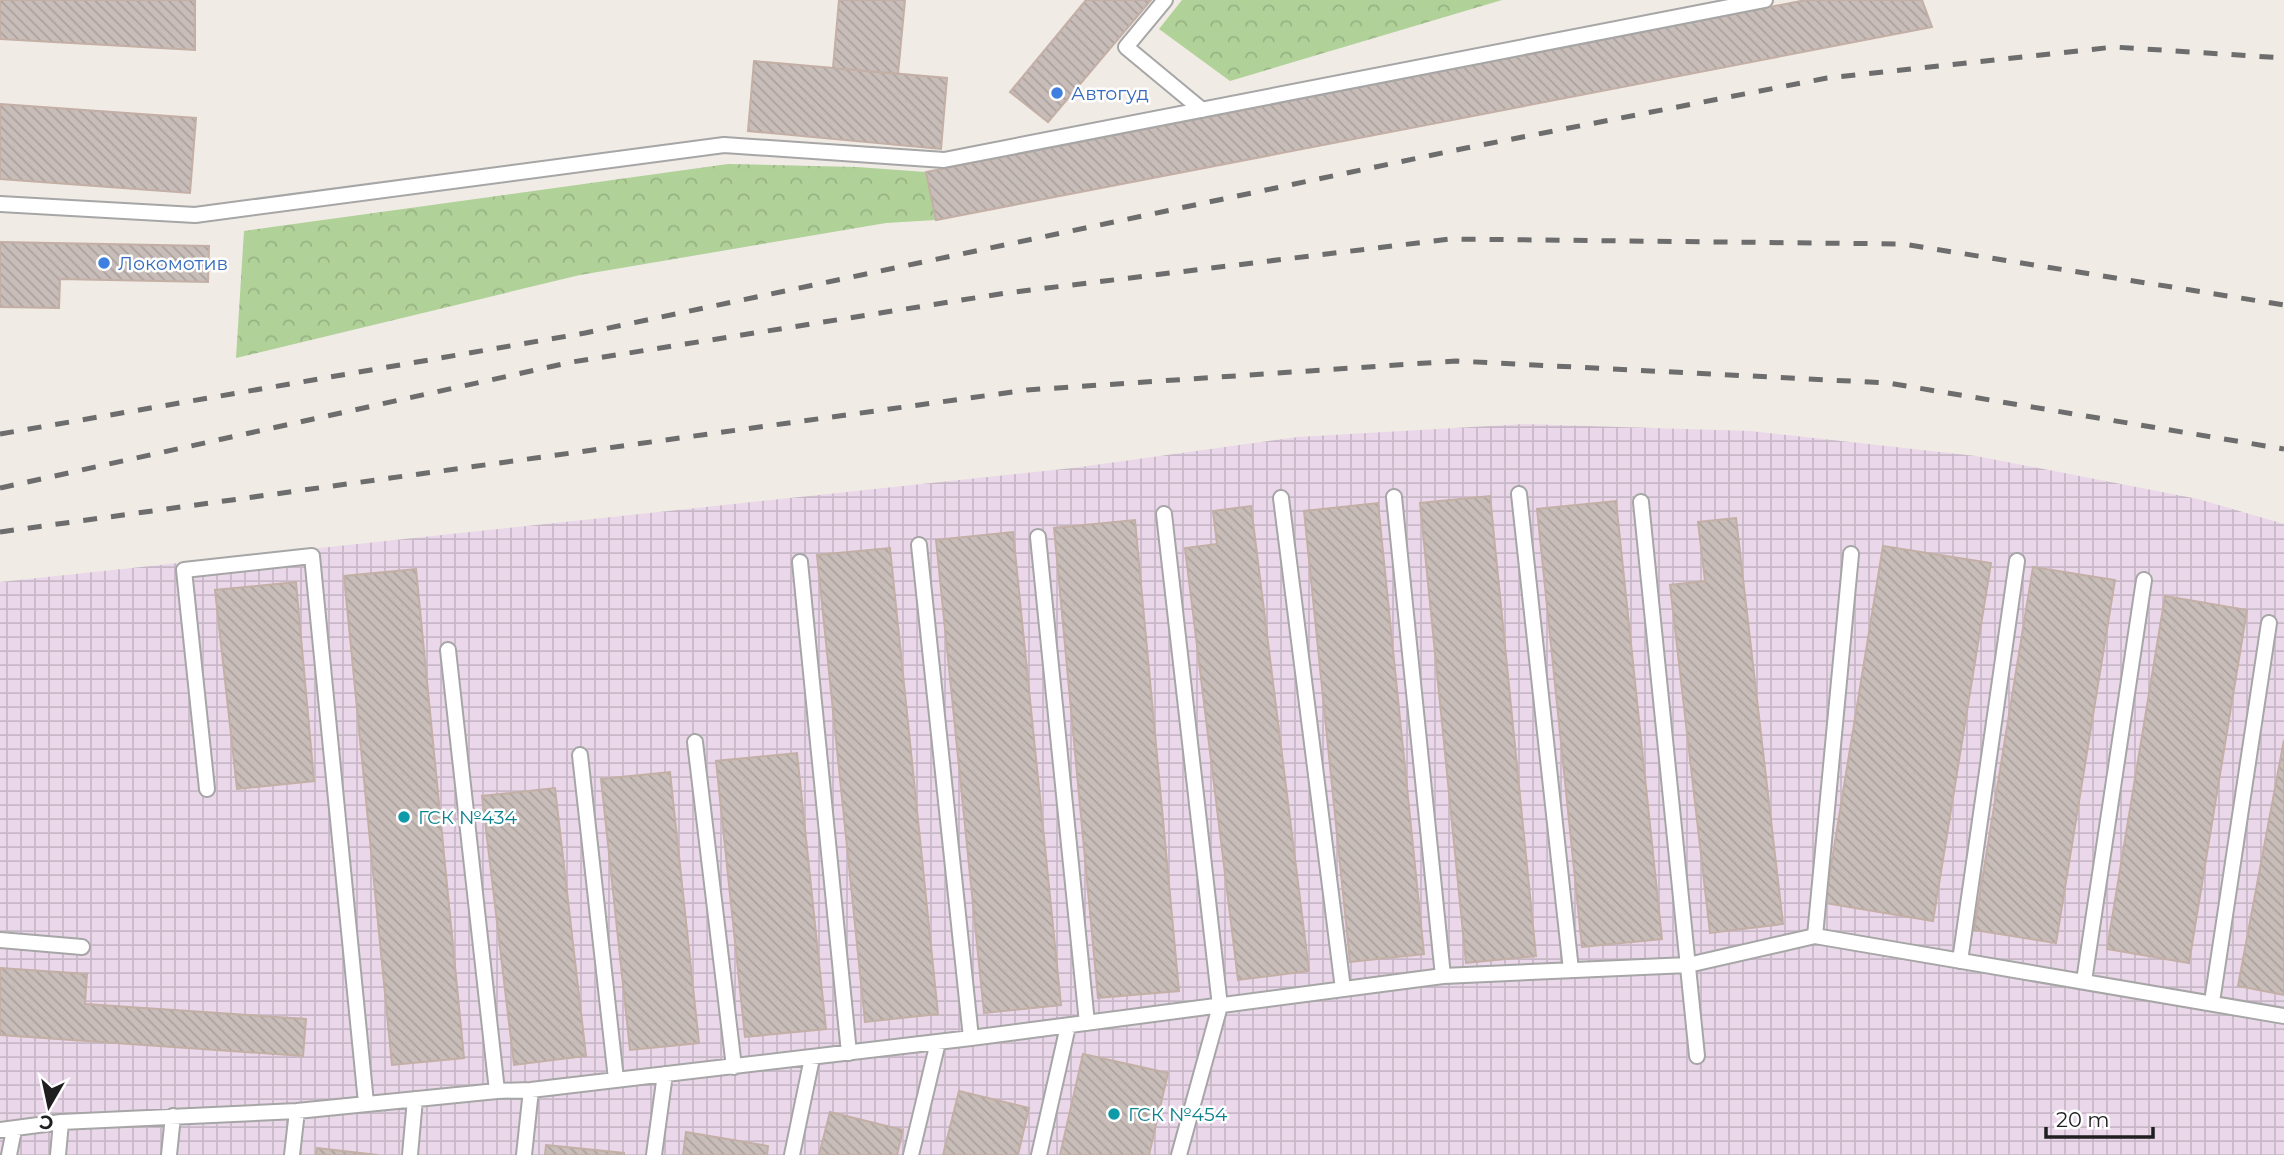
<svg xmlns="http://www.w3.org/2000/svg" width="2284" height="1155" viewBox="0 0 2284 1155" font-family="Montserrat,sans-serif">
	<defs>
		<pattern id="industrial-grid" width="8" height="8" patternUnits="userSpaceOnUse" patternTransform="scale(1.75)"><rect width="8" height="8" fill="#ead7e9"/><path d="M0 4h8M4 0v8" fill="none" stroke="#c8b8c7"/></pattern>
		<pattern id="forest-crowns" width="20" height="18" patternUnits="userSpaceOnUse" patternTransform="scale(1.75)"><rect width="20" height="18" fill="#b0d198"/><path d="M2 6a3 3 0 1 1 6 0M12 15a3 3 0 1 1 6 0" fill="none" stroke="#97b383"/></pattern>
		<pattern id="building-back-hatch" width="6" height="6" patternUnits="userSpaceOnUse" patternTransform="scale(1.75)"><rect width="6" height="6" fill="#c8bdb8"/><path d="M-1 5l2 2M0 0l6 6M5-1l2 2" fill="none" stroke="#aba29e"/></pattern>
	</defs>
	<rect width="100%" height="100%" fill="#f0ebe5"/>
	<path fill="url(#industrial-grid)" d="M1524,424L1750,431L1976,456L2198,499L2284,524V1155H0V582L1073,468L1298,437Z"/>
	<path fill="url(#forest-crowns)" d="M1182,0H1502L1230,81L1159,29Z
		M728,164L857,167L926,172L936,220L886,223L580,275L236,358L244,231Z"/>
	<path fill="url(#building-back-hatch)" stroke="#c3afa6" stroke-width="2" d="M0,0H195V50L0,39Z
		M839,0H905L898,74L833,68Z
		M1086,0H1151L1048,122L1010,92Z
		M1806,0H1922L1932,27L936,220L926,172Z
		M754,61L947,78L941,149L748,131Z
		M0,104L196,118L190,193L0,179Z
		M0,242L209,246L208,282L60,279L59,308L0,307Z
		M1490,496L1536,956L1466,963L1420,503Z
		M1616,501L1662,939L1582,947L1537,509Z
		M1378,503L1424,954L1350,962L1304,511Z
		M1251,506L1309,971L1238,980L1185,548L1217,544L1213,511Z
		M1736,518L1783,924L1710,933L1670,585L1705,581L1698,522Z
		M1135,520L1179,991L1098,998L1054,528Z
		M1013,532L1061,1005L984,1013L936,540Z
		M1883,546L1991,563L1933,921L1825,903Z
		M890,548L938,1014L865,1022L817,555Z
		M2033,567L2115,580L2056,943L1974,930Z
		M416,569L464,1058L392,1065L344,576Z
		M296,582L314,781L237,789L215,590Z
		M2165,596L2247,610L2189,963L2107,949Z
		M2284,740V995L2238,986Z
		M797,753L826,1029L745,1037L716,761Z
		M670,772L699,1043L630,1050L601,779Z
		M555,788L586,1056L514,1065L482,796Z
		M0,968L87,974L85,1004L306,1019L303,1056L0,1035Z
		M1083,1054L1168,1073L1149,1155H1060Z
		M959,1091L1029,1108L1018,1155H943Z
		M830,1112L903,1130L897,1155H819Z
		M686,1132L768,1146L767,1155H683Z
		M546,1145L624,1153V1155H545Z
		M317,1148L378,1155H316Z"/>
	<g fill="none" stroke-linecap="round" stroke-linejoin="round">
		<g stroke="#a6a6a6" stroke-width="18">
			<path id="lane" d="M1165,0L1126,47L1202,110
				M0,204L195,215L724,145L944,160L1765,0
				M1519,494L1571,970
				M1394,497L1443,976
				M1281,498L1343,989
				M1641,502L1697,1056
				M1164,514L1220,1006L1179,1155
				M1038,537L1087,1023
				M919,545L971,1038
				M800,562L849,1053
				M448,650L497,1091
				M695,742L734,1067
				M580,755L616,1079
				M207,789L184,570L312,556L366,1103
				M1815,936L1851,554
				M0,940L82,947
				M1960,961L2017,561
				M2084,981L2144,580
				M2212,1002L2269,623
				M0,1130L61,1122L297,1111L497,1091L531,1090L971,1038L1443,976L1688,965L1815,936L2284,1016
				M9,1155L14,1130
				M58,1155L61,1122
				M169,1155L173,1116
				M292,1155L297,1111
				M410,1155L415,1099
				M524,1155L531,1090
				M654,1155L665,1074
				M792,1155L812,1058
				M911,1155L938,1042
				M1039,1155L1068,1026"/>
		</g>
		<use href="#lane" stroke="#fff" stroke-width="14"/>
		<path stroke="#6d6d6d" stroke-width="5" stroke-dasharray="14 14" stroke-linecap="butt" d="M0,434L585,333L1466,148L1827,78L2114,47L2284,58
			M0,488L572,362L1006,293L1450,239L1903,244L2284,305
			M0,532L1027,390L1456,361L1888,383L2284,449"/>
	</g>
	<g fill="#3f7fe0" stroke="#fff" stroke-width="2.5">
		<circle cx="1057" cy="93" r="7"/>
		<circle cx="104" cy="263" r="7"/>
	</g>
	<g fill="#0f9aa8" stroke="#fff" stroke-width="2.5">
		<circle cx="404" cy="817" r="7"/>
		<circle cx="1114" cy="1114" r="7"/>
	</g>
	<g text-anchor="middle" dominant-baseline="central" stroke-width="5" stroke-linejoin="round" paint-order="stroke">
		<g font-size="19" fill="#366cbe" stroke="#fff" text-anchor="start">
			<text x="1071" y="93">Автогуд</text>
			<text x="118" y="263">Локомотив</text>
		</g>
		<g font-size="19" fill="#0d838f" stroke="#fff" text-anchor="start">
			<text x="418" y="817">ГСК №434</text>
			<text x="1128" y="1114">ГСК №454</text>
		</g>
	</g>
	<g transform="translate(49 1106) rotate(189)" stroke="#ffffff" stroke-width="5" paint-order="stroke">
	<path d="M0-5L12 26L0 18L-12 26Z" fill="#1f1f1f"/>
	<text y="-10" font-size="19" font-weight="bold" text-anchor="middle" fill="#1f1f1f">С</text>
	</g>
	<path d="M2046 1127v10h107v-10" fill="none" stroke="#1f1f1f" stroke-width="3.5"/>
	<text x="2056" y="1127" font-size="21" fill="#1f1f1f" stroke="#ffffff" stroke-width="5" paint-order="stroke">20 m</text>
</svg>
